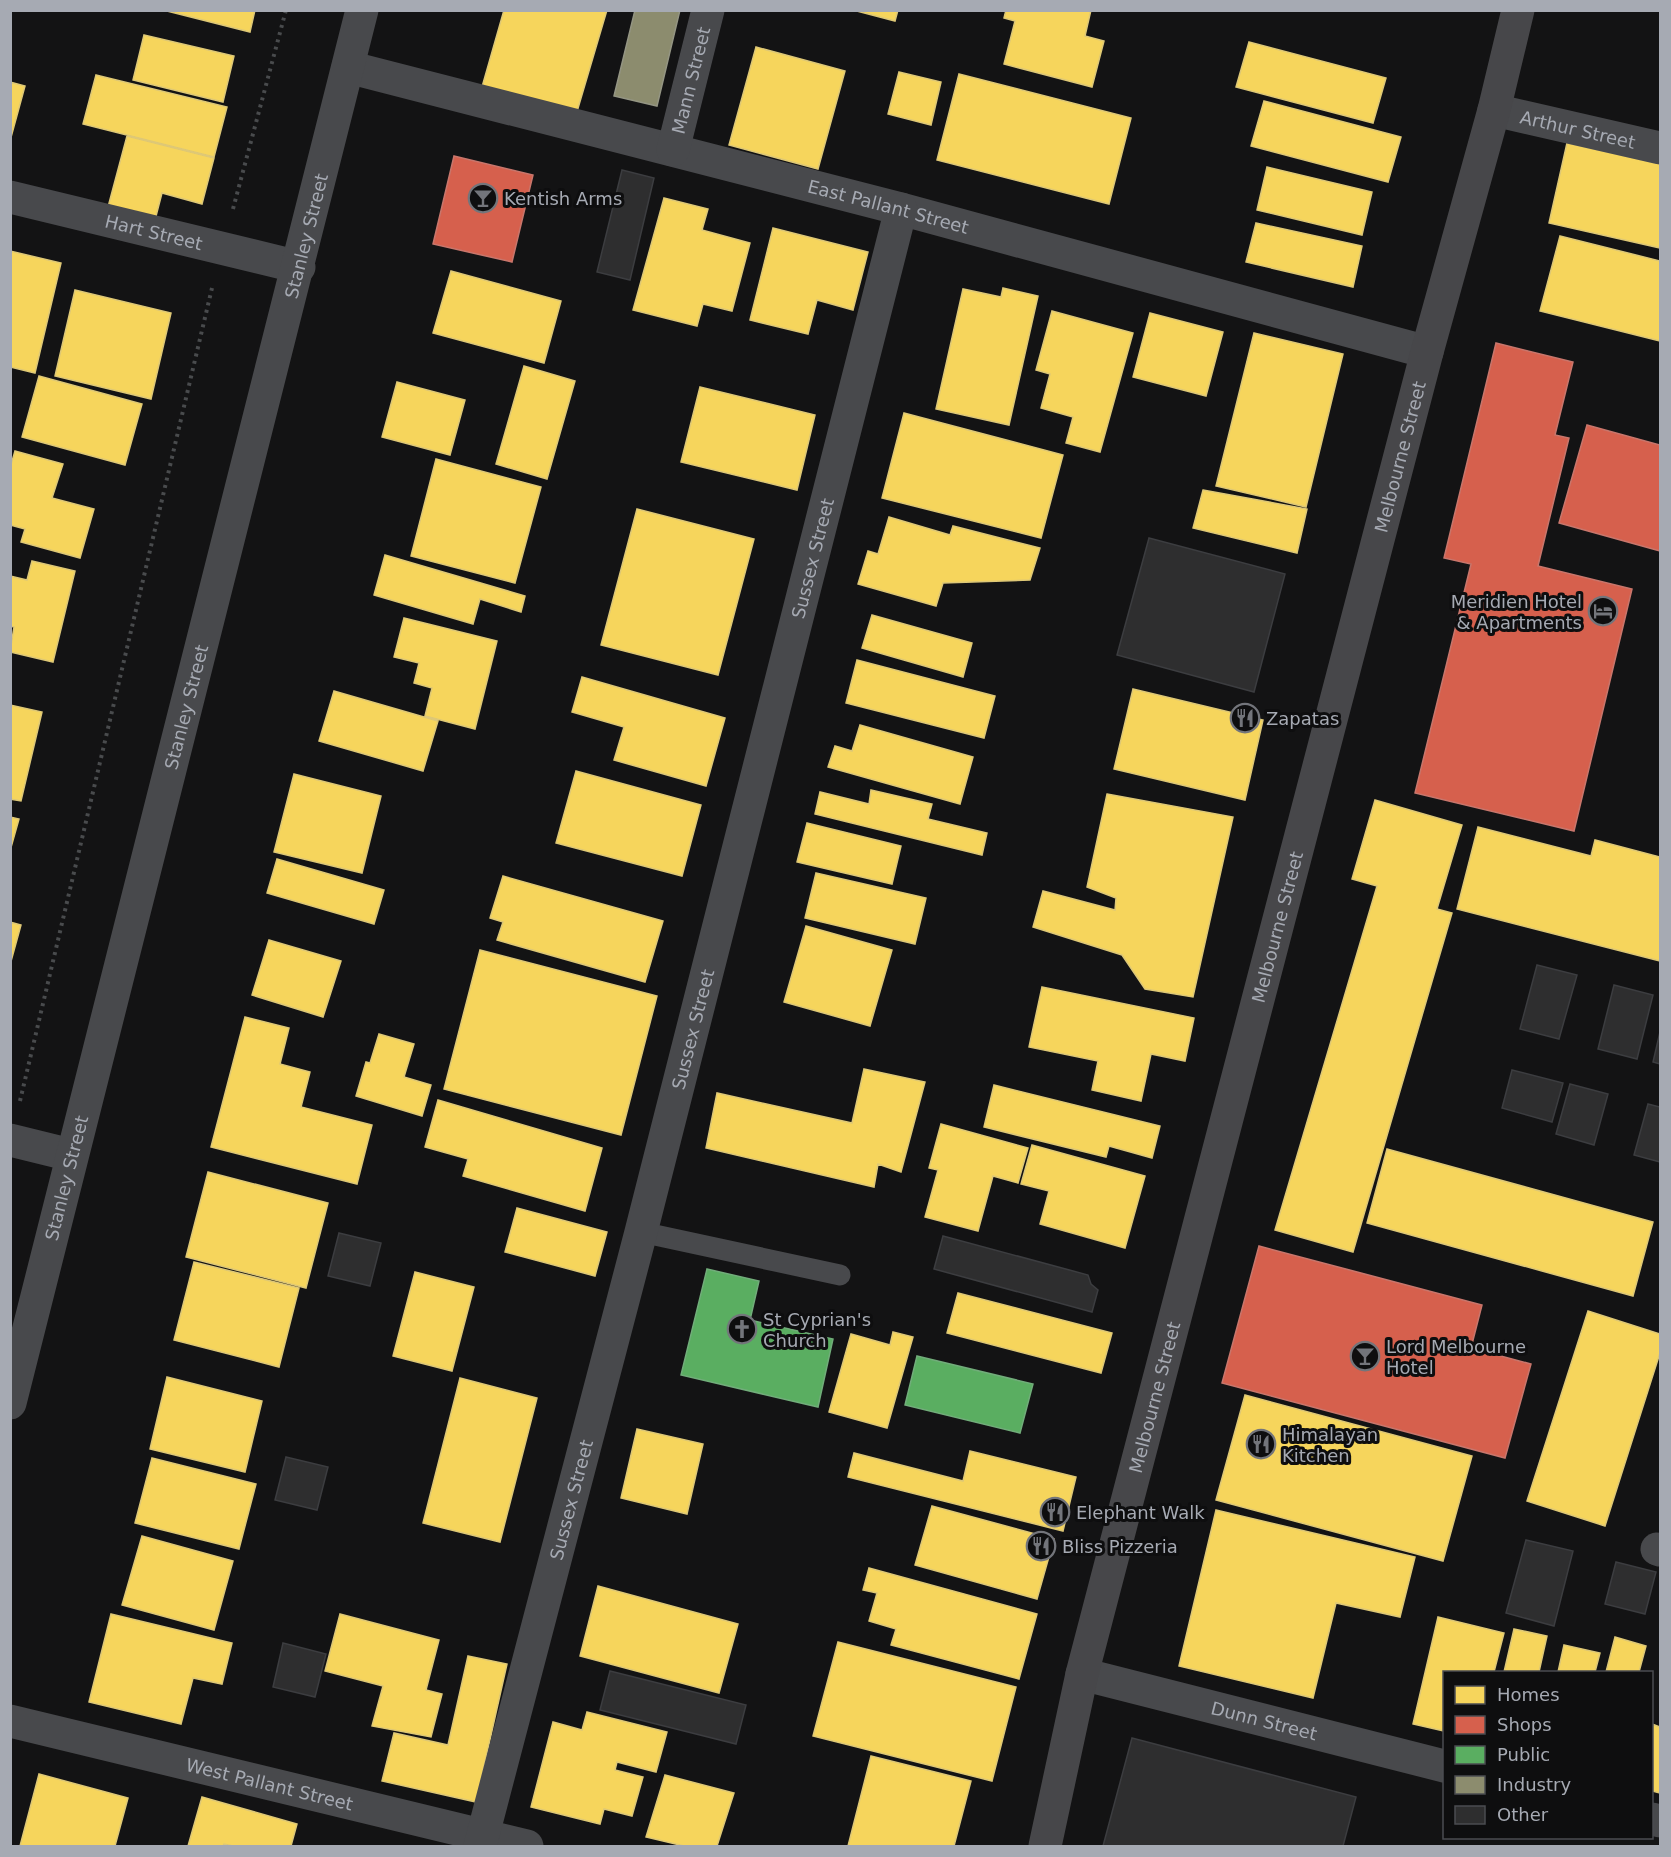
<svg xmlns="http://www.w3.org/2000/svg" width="1671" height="1857" viewBox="0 0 1671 1857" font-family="'DejaVu Sans',sans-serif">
	<rect width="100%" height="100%" fill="#131314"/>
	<path fill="#f6d55c" stroke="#dec876" stroke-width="1.5" d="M163,10H255L250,32Z
		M504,10H607L576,115L482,87Z
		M853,10H898L895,21Z
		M1006,10H1091L1085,36L1104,41L1092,87L1004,64L1015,21L1004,18Z
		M144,35L234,56L223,102L133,80Z
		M1249,42L1386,78L1373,123L1236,87Z
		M756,47L845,71L818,169L729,145Z
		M899,72L941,82L931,125L888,114Z
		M959,74L1131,118L1109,204L937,160Z
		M96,75L227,107L214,157L83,124Z
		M10,82L25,86L10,141Z
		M1264,101L1401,137L1388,182L1251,146Z
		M127,136L214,158L202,204L162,193L155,220L108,207Z
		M1567,143L1660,164V248L1549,223Z
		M1267,167L1372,192L1362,235L1257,210Z
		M664,198L708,209L702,230L750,243L732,311L703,304L697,326L633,310Z
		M1256,223L1362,246L1353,287L1246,262Z
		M773,228L868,252L853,310L817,300L808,334L750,320Z
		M1560,236L1660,261V341L1540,311Z
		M10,251L61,263L35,373L10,367Z
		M451,271L561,301L544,363L433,333Z
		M1003,288L1038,296L1009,425L936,409L963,289L1001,297Z
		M75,290L171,313L151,399L55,376Z
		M1052,311L1133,333L1100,452L1066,443L1073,417L1041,408L1050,374L1036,370Z
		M1150,313L1223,332L1206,396L1133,377Z
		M1254,333L1343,354L1306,507L1216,486Z
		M524,366L575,381L547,479L496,464Z
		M39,376L142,404L125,465L22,437Z
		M397,382L465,400L450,455L382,437Z
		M700,387L815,415L797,490L681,462Z
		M904,413L1063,455L1041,538L882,498Z
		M15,451L63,464L52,498L94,509L80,558L21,542L25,529L10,525V468Z
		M436,459L541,487L515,583L411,556Z
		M1203,490L1307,509L1297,553L1193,528Z
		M637,509L754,539L718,675L601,645Z
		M889,517L950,535L953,526L1040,548L1030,580L943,583L936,606L858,584L868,551L878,554Z
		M385,555L525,596L521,612L480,599L473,624L374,595Z
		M32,561L75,571L53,662L10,652L14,627L10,626V576L27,580Z
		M872,615L972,643L963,677L862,648Z
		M404,618L497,641L475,729L425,716L432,688L414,683L419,663L394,657Z
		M857,660L995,696L984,738L846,703Z
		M582,677L725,718L706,786L614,760L624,727L572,712Z
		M1133,689L1263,720L1245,800L1114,769Z
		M334,691L438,721L423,771L319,741Z
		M10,705L42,712L21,801L10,799Z
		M860,725L973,757L960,804L828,767L835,746L852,751Z
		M576,771L701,805L682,876L556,843Z
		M294,774L381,796L362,873L274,852Z
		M871,790L932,804L928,819L987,833L982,855L815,814L820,792L869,804Z
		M1107,794L1233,817L1193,997L1145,989L1122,955L1033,927L1043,891L1115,910L1116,898L1087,887Z
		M1375,800L1462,825L1437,909L1452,913L1353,1252L1275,1230L1377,886L1352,879Z
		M10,817L19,819L10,851Z
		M807,823L901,846L892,884L797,862Z
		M1478,827L1591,856L1595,840L1660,857V961L1457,909Z
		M277,859L384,890L374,924L267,893Z
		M816,873L926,898L915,944L805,918Z
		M503,876L663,921L645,982L497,940L503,922L490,918Z
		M10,922L21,925L10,965Z
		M806,926L892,950L870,1026L784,1002Z
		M269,940L341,961L323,1017L252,995Z
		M480,950L657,996L621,1135L444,1089Z
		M1042,987L1194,1018L1185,1061L1151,1054L1141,1101L1092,1090L1098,1061L1029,1047Z
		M245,1017L289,1028L280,1064L310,1072L301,1107L372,1125L357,1184L211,1147Z
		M379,1034L414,1044L404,1077L431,1085L422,1116L356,1096L366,1062L370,1063Z
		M864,1069L925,1082L901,1172L878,1164L874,1187L706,1148L717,1093L852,1123Z
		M994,1085L1160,1126L1152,1158L1109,1146L1106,1157L984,1127Z
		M438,1100L602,1148L585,1211L463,1176L468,1159L425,1147Z
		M941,1124L1028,1148L1018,1183L993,1176L978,1231L925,1217L938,1170L929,1168Z
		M1032,1145L1145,1176L1125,1248L1040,1224L1049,1191L1021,1184Z
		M1387,1149L1653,1222L1633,1296L1367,1223Z
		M208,1172L328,1203L306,1288L186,1257Z
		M517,1208L607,1232L595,1276L505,1252Z
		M194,1262L299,1288L279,1367L174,1340Z
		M415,1272L474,1287L452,1371L393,1356Z
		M958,1293L1112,1333L1101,1373L947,1333Z
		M1588,1311L1660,1334V1353L1605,1526L1527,1501Z
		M893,1332L913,1337L887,1428L829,1412L851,1334L890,1345Z
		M167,1377L262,1401L245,1472L150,1449Z
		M460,1378L537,1398L500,1542L423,1523Z
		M1245,1395L1472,1456L1443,1561L1216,1500Z
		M637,1429L703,1444L687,1514L621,1498Z
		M970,1451L1076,1477L1063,1531L848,1477L854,1453L963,1481Z
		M152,1458L256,1484L239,1549L135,1523Z
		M932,1506L1054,1539L1037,1599L915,1565Z
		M1216,1510L1415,1557L1400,1617L1336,1603L1313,1698L1179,1666Z
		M142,1536L233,1561L214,1630L122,1605Z
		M869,1568L1037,1614L1019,1679L891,1645L896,1629L869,1621L877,1593L863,1590Z
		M598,1586L738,1624L719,1693L580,1656Z
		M111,1614L232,1643L222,1684L193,1678L181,1724L89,1702Z
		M340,1614L439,1640L426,1690L442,1694L431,1737L372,1726L383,1686L325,1671Z
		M1438,1617L1504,1633L1494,1672H1444V1731L1413,1724Z
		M1514,1629L1547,1636L1539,1672H1504Z
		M1615,1637L1646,1646L1639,1672H1606Z
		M838,1642L1016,1687L992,1781L813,1736Z
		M1564,1645L1600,1653L1595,1672H1558Z
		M468,1656L507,1664L476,1802L382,1781L394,1733L448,1745Z
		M587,1712L667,1732L656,1772L617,1762L615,1770L643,1777L632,1816L604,1809L600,1824L531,1807L553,1722L582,1730Z
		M1652,1724L1660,1727V1793L1652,1791Z
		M871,1756L971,1781L954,1846H848Z
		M39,1774L128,1798L115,1846H20Z
		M665,1775L734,1793L717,1846H684L646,1837Z
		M202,1797L297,1824L291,1846H233L224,1844L223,1846H188Z"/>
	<path fill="#d6604d" stroke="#c8766c" stroke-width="1.5" d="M454,156L533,175L512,262L433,244Z
		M1496,343L1573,362L1555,435L1569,438L1538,566L1632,589L1574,831L1415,793L1471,564L1444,558Z
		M1587,425L1660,445V551L1559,523Z
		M1259,1246L1482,1305L1471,1348L1531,1364L1505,1458L1222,1383Z"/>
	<path fill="#5aae61" stroke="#71ad7a" stroke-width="1.5" d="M707,1269L759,1281L750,1320L833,1339L818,1407L681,1375Z
		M917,1356L1033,1384L1020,1433L905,1405Z"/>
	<path fill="#8c8c6e" stroke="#949583" stroke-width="1.5" d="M635,10H680L657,106L614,96Z"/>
	<path fill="#2e2e2f" stroke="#3c3d40" stroke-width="1.5" d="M622,170L654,178L630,280L597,272Z
		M1149,538L1285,574L1254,692L1117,655Z
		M1537,965L1577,975L1559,1039L1520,1029Z
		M1614,985L1653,995L1637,1059L1598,1049Z
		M1660,1032V1064L1653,1062Z
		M1512,1070L1563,1083L1552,1122L1502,1108Z
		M1570,1084L1608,1094L1594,1145L1556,1134Z
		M1648,1104L1660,1107V1162L1634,1155Z
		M339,1233L381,1243L370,1286L328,1276Z
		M943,1236L1088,1275L1091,1284L1098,1290L1092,1312L934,1269Z
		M286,1457L328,1467L317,1510L275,1500Z
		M1526,1540L1573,1551L1554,1626L1506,1613Z
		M1616,1562L1656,1572L1645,1614L1605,1604Z
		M283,1643L326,1654L315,1697L273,1687Z
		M610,1671L746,1705L736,1744L600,1710Z
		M1132,1738L1356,1797L1343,1846H1103Z"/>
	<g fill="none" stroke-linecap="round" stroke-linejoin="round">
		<path stroke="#494b4d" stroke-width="4" stroke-dasharray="3 4.5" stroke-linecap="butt" d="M233,209L286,10
			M20,1101L212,288"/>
		<path stroke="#48494c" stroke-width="21" d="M641,1232L840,1275"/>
		<g stroke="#48494c" stroke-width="33">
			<path id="s1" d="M348,67L901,209L1427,352"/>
			<path id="s2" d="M1494,110L1660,148"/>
			<path id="s3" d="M673,150L708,10"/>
			<path id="s4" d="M10,197L299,267"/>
			<path d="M10,1140L71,1155"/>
			<path id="s5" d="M10,1403C124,938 248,475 362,10"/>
			<path d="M1657,1549L1660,1550"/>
			<path id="s6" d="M1082,1674L1444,1766"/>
			<path id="s7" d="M10,1721L527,1846"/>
			<path d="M1652,1819L1660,1821"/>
			<path id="s8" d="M480,1846L641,1232L901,209"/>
		</g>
		<path stroke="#47474a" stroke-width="33" id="s9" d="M1045,1846L1082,1674L1427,352L1494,110L1518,10"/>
	</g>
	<defs>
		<g id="bar-ring" transform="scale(1.5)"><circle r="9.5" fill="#0e0e0f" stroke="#73757b" stroke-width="1.5"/><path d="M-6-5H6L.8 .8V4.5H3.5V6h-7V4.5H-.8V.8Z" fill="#73757b"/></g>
		<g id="hotel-ring" transform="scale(1.5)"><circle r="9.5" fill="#0e0e0f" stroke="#73757b" stroke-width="1.5"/><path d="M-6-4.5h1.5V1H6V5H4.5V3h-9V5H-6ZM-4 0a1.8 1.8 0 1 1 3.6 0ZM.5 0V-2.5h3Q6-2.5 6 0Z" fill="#73757b"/></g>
		<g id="restaurant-ring" transform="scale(1.5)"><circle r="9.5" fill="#0e0e0f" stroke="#73757b" stroke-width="1.5"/><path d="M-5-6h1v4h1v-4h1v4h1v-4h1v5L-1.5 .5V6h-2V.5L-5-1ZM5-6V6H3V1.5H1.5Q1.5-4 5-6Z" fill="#73757b"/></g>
		<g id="church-ring" transform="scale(1.5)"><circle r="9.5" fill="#0e0e0f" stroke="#73757b" stroke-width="1.5"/><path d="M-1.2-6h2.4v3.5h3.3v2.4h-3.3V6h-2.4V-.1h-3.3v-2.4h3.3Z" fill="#73757b"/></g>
	</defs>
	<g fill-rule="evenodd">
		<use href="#bar-ring" x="483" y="198"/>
		<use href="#hotel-ring" x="1603" y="611"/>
		<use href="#restaurant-ring" x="1245" y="718"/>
		<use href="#church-ring" x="742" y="1329"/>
		<use href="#bar-ring" x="1365" y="1356"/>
		<use href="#restaurant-ring" x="1261" y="1444"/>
		<use href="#restaurant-ring" x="1055" y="1512"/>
		<use href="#restaurant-ring" x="1041" y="1546"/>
	</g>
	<g text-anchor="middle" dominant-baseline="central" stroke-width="6" stroke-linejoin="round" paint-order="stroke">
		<g font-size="18" fill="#a6aab3" stroke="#0e0e0f">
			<text stroke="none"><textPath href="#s3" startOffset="72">Mann Street</textPath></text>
			<text stroke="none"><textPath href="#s2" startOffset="86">Arthur Street</textPath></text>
			<text stroke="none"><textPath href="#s1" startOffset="558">East Pallant Street</textPath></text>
			<text stroke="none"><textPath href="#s4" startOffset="148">Hart Street</textPath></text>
			<text stroke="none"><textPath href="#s5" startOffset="1204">Stanley Street</textPath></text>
			<text stroke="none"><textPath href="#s9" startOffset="1434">Melbourne Street</textPath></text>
			<text stroke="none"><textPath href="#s8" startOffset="1330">Sussex Street</textPath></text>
			<text stroke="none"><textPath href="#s5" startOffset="718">Stanley Street</textPath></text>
			<text stroke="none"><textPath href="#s9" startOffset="948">Melbourne Street</textPath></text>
			<text stroke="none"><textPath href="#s8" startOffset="844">Sussex Street</textPath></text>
			<text stroke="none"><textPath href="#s5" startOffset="232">Stanley Street</textPath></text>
			<text stroke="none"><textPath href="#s9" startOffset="462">Melbourne Street</textPath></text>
			<text stroke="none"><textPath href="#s8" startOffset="358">Sussex Street</textPath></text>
			<text stroke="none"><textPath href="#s6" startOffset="188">Dunn Street</textPath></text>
			<text stroke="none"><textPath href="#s7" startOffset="267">West Pallant Street</textPath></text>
		</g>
		<g font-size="18" fill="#a6aab3" stroke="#0e0e0f" text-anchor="start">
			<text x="504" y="198">Kentish Arms</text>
			<text x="1582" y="601" text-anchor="end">Meridien Hotel<tspan x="1582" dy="21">&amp; Apartments</tspan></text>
			<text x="1266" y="718">Zapatas</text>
			<text x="763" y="1319">St Cyprian's<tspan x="763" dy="21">Church</tspan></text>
			<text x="1386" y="1346">Lord Melbourne<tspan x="1386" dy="21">Hotel</tspan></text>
			<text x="1282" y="1434">Himalayan<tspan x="1282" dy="21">Kitchen</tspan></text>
			<text x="1076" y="1512">Elephant Walk</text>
			<text x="1062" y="1546">Bliss Pizzeria</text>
		</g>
	</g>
	<rect width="1671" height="1857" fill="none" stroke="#a6aab3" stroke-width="24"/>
	<rect x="1443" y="1671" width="210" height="168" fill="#0e0e0f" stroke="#4b4c51" stroke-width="1.5"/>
	<rect x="1455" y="1686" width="30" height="18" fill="#f6d55c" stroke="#4b4c51" stroke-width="1.5"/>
	<text x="1497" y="1701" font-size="18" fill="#a6aab3">Homes</text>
	<rect x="1455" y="1716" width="30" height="18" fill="#d6604d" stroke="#4b4c51" stroke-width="1.5"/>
	<text x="1497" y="1731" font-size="18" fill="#a6aab3">Shops</text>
	<rect x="1455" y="1746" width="30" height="18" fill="#5aae61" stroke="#4b4c51" stroke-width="1.5"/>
	<text x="1497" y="1761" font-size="18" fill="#a6aab3">Public</text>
	<rect x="1455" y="1776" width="30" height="18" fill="#8c8c6e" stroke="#4b4c51" stroke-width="1.5"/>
	<text x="1497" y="1791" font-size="18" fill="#a6aab3">Industry</text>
	<rect x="1455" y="1806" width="30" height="18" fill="#2e2e2f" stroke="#4b4c51" stroke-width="1.5"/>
	<text x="1497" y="1821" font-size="18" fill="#a6aab3">Other</text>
</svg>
